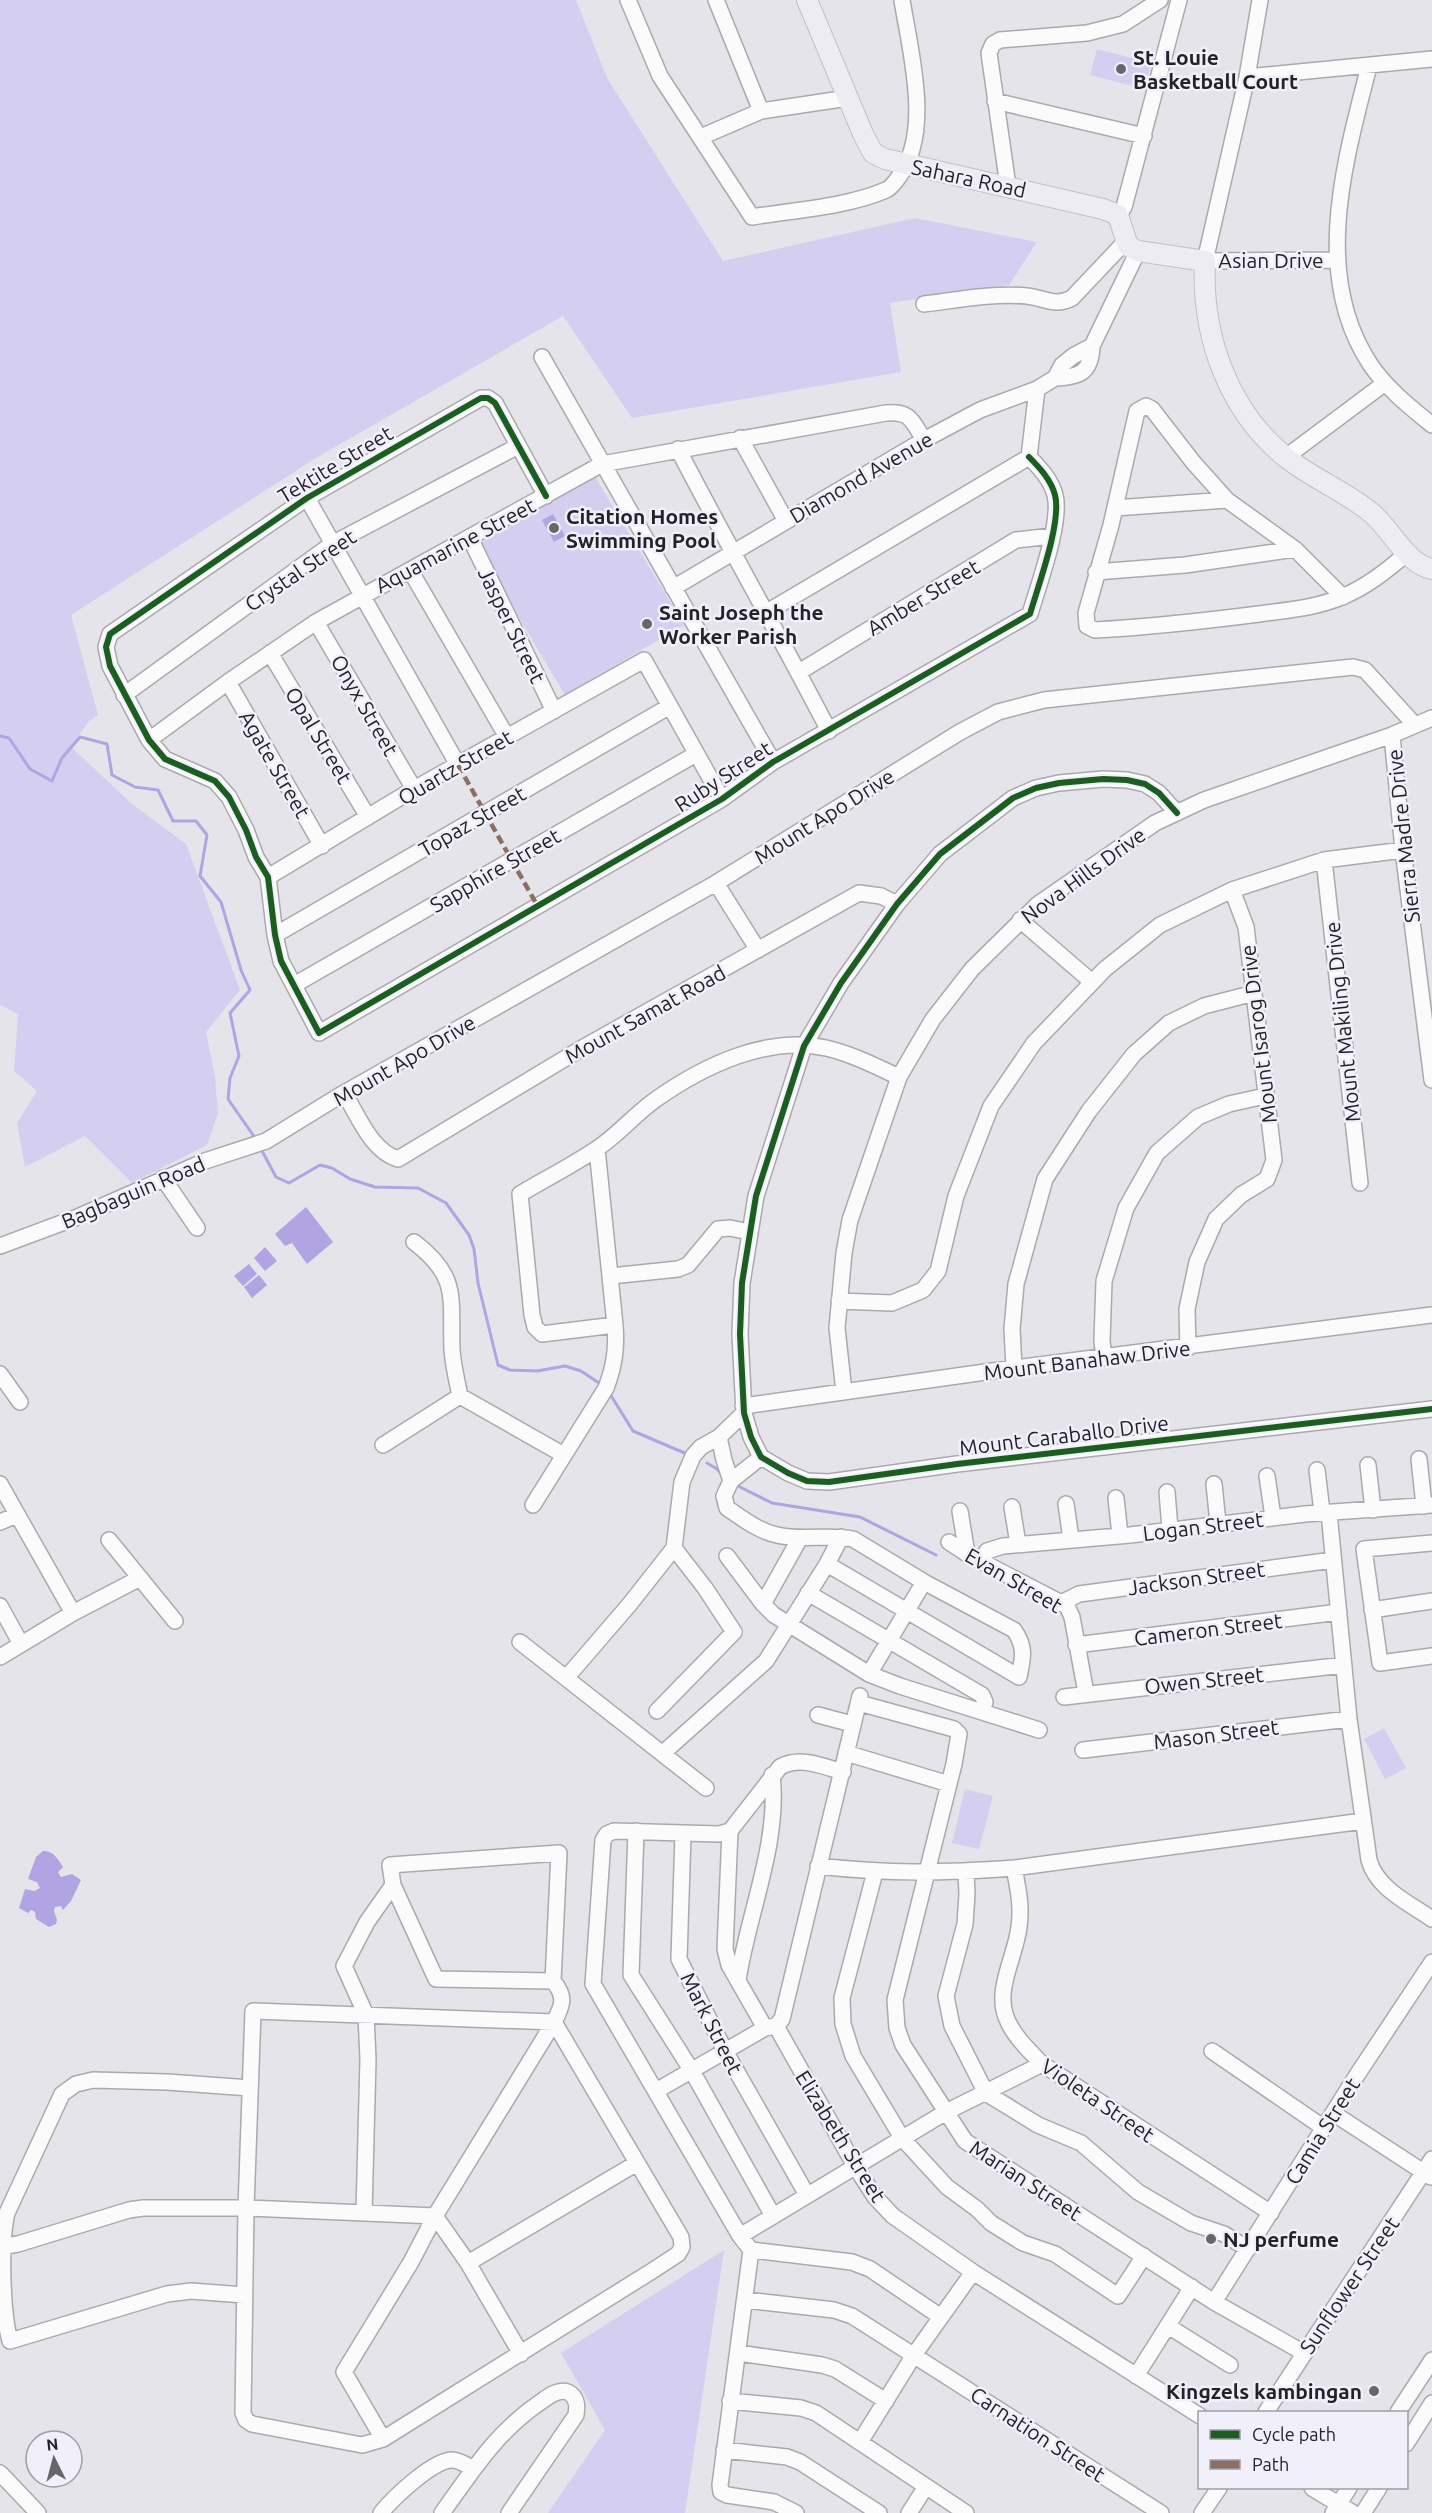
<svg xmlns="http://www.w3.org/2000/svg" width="1432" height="2513" viewBox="0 0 1432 2513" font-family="Ubuntu,sans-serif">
	<rect width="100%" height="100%" fill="#e5e4ea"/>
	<path fill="#d4cff0" d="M0,0H576L607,78L723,261L915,218L1037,242L1009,285L890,303L901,372L632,418L563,316L316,458L71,615L98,715L89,721L71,747L131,803L186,844L240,990L206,1032L215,1076L218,1113L207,1145L132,1183L85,1136L25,1167L17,1123L37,1091L14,1071L18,1014L0,1005Z
		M1097,49L1151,63L1145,89L1090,75Z
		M594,475L684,625L565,695L473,540Z
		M1384,1728L1406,1768L1385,1779L1364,1739Z
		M965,1789L993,1796L979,1849L952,1843Z
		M724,2250L685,2513H548L605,2430L561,2353Z"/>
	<path fill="#b0a4e2" d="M553,514L565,536L554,542L542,520Z
		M306,1207L333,1242L307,1264L292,1243L285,1246L275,1234Z
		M265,1247L277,1261L265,1271L254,1258Z
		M249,1264L257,1274L243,1286L234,1276Z
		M259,1275L267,1285L252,1298L244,1287Z
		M43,1851C53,1850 58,1859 63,1867L58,1872L61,1877L72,1874L81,1880L71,1901L63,1910L61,1906L55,1907L54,1911L57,1920L56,1924L49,1927L36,1919L35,1912L31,1910L28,1913L19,1908L25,1889L34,1891L40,1888L37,1882L28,1879L36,1857Z"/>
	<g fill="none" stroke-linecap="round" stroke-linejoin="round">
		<path stroke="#b0a4e2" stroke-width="3" d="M0,736L9,738L30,769L52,781L62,758L80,737L107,744L112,775L135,787L158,790L173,821H196L207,835L200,876L221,902L241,970L250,990L230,1013L239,1056L230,1078L228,1099L255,1138
			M261,1149L276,1177L289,1183L320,1165L332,1168L350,1179L375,1187L418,1188L446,1203L469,1235L474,1249L478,1283L498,1365L510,1370L537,1371L565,1366L581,1371L599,1383
			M610,1394L633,1431L687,1454
			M707,1463L717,1469L723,1476
			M734,1484L772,1503L860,1517L936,1555"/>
		<g stroke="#aaa9ae" stroke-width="18">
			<path id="minor" d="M628,0L660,76L752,217C794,210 847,207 886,190C891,188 895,182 898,178C933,133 910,51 902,0
				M716,0L761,111
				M1260,0L1247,77L1205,261L1338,260
				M1369,66C1345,161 1311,274 1370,364C1386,388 1410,407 1432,425
				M1247,77L1432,59
				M995,101L1144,136
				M701,137L761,111L848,98
				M1008,186L989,53L993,44L1000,40L1087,33L1123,24L1160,0
				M1118,215L1124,207L1179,0
				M924,304C957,300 993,293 1027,296C1045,298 1055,307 1072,298L1125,242
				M542,357L773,762
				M1055,378C1080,377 1091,373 1092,346L1138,251
				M740,438L786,521
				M678,449C727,544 780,636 829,731
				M1286,457L1385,383
				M546,496L495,403L488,398H481L307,498L110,634L106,647L110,666L149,740L165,759L215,781L229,797L246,830L256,857L268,877L275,935L281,961L319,1033L722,799L773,762L1030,614C1038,586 1062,522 1055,495C1051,480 1040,468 1029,457
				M307,498L458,765
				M1115,508L1227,500
				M470,538L554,711
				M410,570L507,737
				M1096,572L1185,565L1295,549
				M673,588L924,440L980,410L1037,389L1055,378L1062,365L1073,356L1092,346
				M1343,597L1295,549L1227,500L1193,462L1152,409L1146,406L1137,411L1111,525L1086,613L1087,626L1095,630C1149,627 1204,621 1259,614C1287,610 1317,608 1344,596C1368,586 1388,570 1407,553
				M767,612L1029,457L1037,389
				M316,622L414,789
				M270,653L368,817
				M799,672L1016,540L1052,536
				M228,682L322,846
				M124,695L332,544L518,446
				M1392,735L1403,850L1432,1080
				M149,740L228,682L316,622L602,464L886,413C911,411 912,421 924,440
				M1177,813L1159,793L1145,784L1127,780L1103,779L1059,783L1036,788L1013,798L940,854L897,904L841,983L804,1046L756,1196L742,1283L740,1334L744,1413L751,1437L761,1457L788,1473L807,1481L829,1482L957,1464L1432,1409
				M1324,860L1360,1183
				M268,877L414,789L644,660L722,799
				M716,883L758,950
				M1020,920L1092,982
				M275,935L670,706
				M294,985L696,754
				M344,1093C358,1115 371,1151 398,1159L584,1047L859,893L881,896L897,904
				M163,1178L197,1228
				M414,1242C460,1277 450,1298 452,1350C453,1365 457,1381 460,1396
				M0,1246L75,1218L205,1161L266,1141L344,1093L716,883L960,732L998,712L1044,700L1353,667L1365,670L1414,724
				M611,1276L678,1269L688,1265L718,1229L730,1228L749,1232
				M839,1301L892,1303L923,1290L938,1271L956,1196L991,1106L1034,1043L1105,969L1160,925L1232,890L1324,860L1403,850
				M615,1325L542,1334L535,1327L532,1315L520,1194C545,1179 571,1166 595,1150C617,1136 634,1115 655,1100C703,1066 767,1035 826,1048C852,1054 875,1066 899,1077
				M1188,1348L1187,1309L1197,1262L1216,1219L1241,1195L1267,1179L1274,1160L1246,927L1232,890
				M1104,1358L1102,1341L1104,1281L1126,1208L1157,1153L1198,1117L1229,1104L1265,1096
				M1014,1368L1012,1329L1016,1284L1045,1179L1089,1111L1134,1054L1169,1023L1204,1006L1254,993
				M0,1374L20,1402
				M844,1392L837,1328L844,1253L850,1220L899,1077L933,1019L972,969L1037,905L1155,823L1204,800L1392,735L1432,718
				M460,1396L562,1454
				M743,1406L1014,1368L1432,1315
				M719,1437L724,1460L731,1481
				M383,1445L460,1396
				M761,1457L731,1481L724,1496L727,1508C742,1518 758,1531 777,1535C802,1541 828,1534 853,1539L924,1582L1014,1630C1026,1647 1023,1658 1019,1677L827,1564
				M1419,1459L1424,1506
				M1368,1465L1373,1510
				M1317,1470L1322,1512
				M1267,1476L1273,1517
				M0,1484L73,1613
				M1214,1484L1218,1523
				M1167,1492L1170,1529
				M1116,1498L1120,1535
				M1066,1504L1071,1539
				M533,1505L606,1388C614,1367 617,1349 615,1325L597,1149
				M1012,1507L1018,1544
				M960,1511L967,1554
				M1329,1513L1349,1719L1369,1860C1377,1889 1409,1903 1432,1919
				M0,1522L17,1515
				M109,1540L175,1621
				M949,1542L967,1554L1067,1606L1072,1617L1086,1693
				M1432,1543L1364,1549L1380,1663L1432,1656
				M727,1556L763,1604L774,1615L869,1674L900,1686L1039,1730
				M981,1561L987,1551L1003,1546L1130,1535L1305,1514L1432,1505
				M808,1593L982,1695L985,1702L982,1710
				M1061,1603L1079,1594L1333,1560
				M763,1604L800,1538
				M0,1606L21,1644
				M1372,1610L1432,1601
				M520,1642L706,1788
				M1076,1645L1339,1612
				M0,1657L73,1613L140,1578
				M869,1674L924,1582
				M567,1677L629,1605L674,1548L682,1482L693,1456L701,1447L719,1437L744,1413
				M1064,1697L1344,1665
				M859,1703L954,1729L959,1734L954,1764L895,2000L897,2028L903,2045L965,2141L1214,2302L1304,2353
				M657,1711L734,1632L705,1588L674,1548
				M818,1715L852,1724
				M1083,1750L1349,1719
				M663,1753L766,1661L827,1564L841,1537
				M846,1753L949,1784
				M636,1831L631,1975L692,2071L773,2216
				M730,1831L719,1834L614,1831L607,1834L603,1840L593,1984L740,2236L751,2250L720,2485L721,2492L727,2495L774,2502L796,2513
				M683,1834L679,1959L725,2051L807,2195
				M818,1866C888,1874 944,1873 1014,1868L1363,1821
				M1014,1868C1018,1888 1022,1906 1019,1927C1016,1955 995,1989 1006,2017C1013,2036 1029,2050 1042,2064L1271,2213
				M875,1872L842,1998L843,2024L853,2056L902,2138L947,2187L977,2209L991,2223L1023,2243L1055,2254L1118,2296L1144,2256
				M966,1872L967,1894L965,1924L946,1996L952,2026L986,2093L1038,2125L1081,2143L1138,2192L1191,2223L1224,2234L1248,2249
				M738,1980C748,1914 780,1842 772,1775
				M253,2011L554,2022L681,2237L682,2247L678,2254L652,2271L383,2439L362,2445L252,2424L246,2420L243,2413L246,2208Z
				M776,2026L855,2166L875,2197L893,2216L973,2272L1200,2416
				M776,2026L782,2019L860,1696
				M765,2028L729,1965L725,1949L730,1831L780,1767C800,1756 822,1766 843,1772
				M1212,2051L1324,2128
				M656,2091L765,2028L776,2026
				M1333,2113L1431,2177
				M364,2213L368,2059L366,2015L344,1966L367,1922L393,1885
				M740,2236L946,2112L1042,2064
				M0,2247L18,2244L129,2210L143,2208H246L435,2216L468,2263L521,2354
				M751,2250L852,2262L870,2269L941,2317
				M468,2263L637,2163
				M244,2295L191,2291L167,2294L10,2341C2,2312 0,2242 7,2213L62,2094L76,2084L93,2080L167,2082L250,2088
				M745,2300L834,2310L852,2316L1161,2513
				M1214,2302L1357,2075L1432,1962
				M1168,2326L1230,2365
				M738,2353L822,2365L835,2369L886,2401
				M1136,2376L1192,2287
				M730,2401L801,2408L816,2413L966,2513
				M1266,2412L1432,2159
				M1398,2412L1432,2360
				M383,2439L344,2372L411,2262L435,2216L554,2022C563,2005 566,1996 553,1981L559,1853L390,1865L393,1885L436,1979L553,1981
				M860,2442L914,2355L973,2272
				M1406,2444L1432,2403
				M724,2450L787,2457L800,2462L879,2513
				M0,2473L38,2513
				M1312,2488L1353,2513
				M381,2513C393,2498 433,2460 452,2460C460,2460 467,2466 474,2469
				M442,2513C473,2470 497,2431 542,2401C550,2395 562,2387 571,2394C578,2400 577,2408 576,2415L509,2513
				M909,2513L925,2488
				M1202,2513L1219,2488
				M1333,2513L1349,2488
				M1363,2513L1379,2488"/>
		</g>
		<g stroke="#c1c1c4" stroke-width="22">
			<path id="major" d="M807,0L863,134L873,153L885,159L1103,209L1118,215L1128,246L1138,251L1205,261C1201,335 1228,412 1288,459C1314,479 1344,491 1369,511C1390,526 1405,564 1432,569"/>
		</g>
		<use href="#minor" stroke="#fbfbfc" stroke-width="15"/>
		<use href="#major" stroke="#eeecf3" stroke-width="20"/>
		<path stroke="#8d6e63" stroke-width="4.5" stroke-dasharray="9 4.5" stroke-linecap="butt" d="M458,765L537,905"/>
		<g stroke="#f0effa" stroke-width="10">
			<path id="cycleway" d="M546,496L495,403L488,398H481L307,498L110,634L106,647L110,666L149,740L165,759L215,781L229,797L246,830L256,857L268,877L275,935L281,961L319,1033L722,799L773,762L1030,614C1038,586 1062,522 1055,495C1051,480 1040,468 1029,457
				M1177,813L1159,793L1145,784L1127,780L1103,779L1059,783L1036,788L1013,798L940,854L897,904L841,983L804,1046L756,1196L742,1283L740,1334L744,1413L751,1437L761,1457L788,1473L807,1481L829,1482L957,1464L1432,1409"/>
		</g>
		<use href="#cycleway" stroke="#1b5e20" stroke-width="6"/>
	</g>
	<g fill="#67676b" stroke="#f0effa" stroke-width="2">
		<circle cx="1121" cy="69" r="6"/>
		<circle cx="554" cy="528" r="6"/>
		<circle cx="647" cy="624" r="6"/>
		<circle cx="1211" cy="2239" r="6"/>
		<circle cx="1374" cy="2391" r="6"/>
	</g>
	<g text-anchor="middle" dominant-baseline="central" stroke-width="5" stroke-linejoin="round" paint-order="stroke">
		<g font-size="21" font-weight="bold" fill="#232327" stroke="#f0effa" text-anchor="start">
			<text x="1133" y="57">St. Louie<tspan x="1133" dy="24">Basketball Court</tspan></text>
			<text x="566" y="516">Citation Homes<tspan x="566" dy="24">Swimming Pool</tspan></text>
			<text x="659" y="612">Saint Joseph the<tspan x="659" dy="24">Worker Parish</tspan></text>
			<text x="1223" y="2239">NJ perfume</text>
			<text x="1362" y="2391" text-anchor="end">Kingzels kambingan</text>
		</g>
		<g font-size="21" fill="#232327" stroke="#f0effa">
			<text transform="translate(969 178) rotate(12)">Sahara Road</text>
			<text x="1271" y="260">Asian Drive</text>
			<text transform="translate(335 464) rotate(-31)">Tektite Street</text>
			<text transform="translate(861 477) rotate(-30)">Diamond Avenue</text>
			<text transform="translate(455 545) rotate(-28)">Aquamarine Street</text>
			<text transform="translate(300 570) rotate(-34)">Crystal Street</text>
			<text transform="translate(923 597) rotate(-31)">Amber Street</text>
			<text transform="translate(512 625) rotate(64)">Jasper Street</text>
			<text transform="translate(365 705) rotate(60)">Onyx Street</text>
			<text transform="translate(319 735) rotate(59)">Opal Street</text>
			<text transform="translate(275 764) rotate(60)">Agate Street</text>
			<text transform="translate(455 767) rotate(-30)">Quartz Street</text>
			<text transform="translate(723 776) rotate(-33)">Ruby Street</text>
			<text transform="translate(824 816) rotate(-32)">Mount Apo Drive</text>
			<text transform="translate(472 821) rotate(-30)">Topaz Street</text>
			<text transform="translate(1403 836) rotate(-96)">Sierra Madre Drive</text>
			<text transform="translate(495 870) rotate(-30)">Sapphire Street</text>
			<text transform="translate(1083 875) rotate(-36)">Nova Hills Drive</text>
			<text transform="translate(645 1014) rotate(-29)">Mount Samat Road</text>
			<text transform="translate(1342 1022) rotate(-96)">Mount Makiling Drive</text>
			<text transform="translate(1258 1034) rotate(-97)">Mount Isarog Drive</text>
			<text transform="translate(404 1060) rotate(-30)">Mount Apo Drive</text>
			<text transform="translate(133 1192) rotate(-23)">Bagbaguin Road</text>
			<text transform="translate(1087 1360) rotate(-7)">Mount Banahaw Drive</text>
			<text transform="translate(1064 1435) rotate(-7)">Mount Caraballo Drive</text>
			<text transform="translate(1203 1526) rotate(-7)">Logan Street</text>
			<text transform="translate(1196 1578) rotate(-8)">Jackson Street</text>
			<text transform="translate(1014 1580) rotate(30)">Evan Street</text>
			<text transform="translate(1208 1629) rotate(-7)">Cameron Street</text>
			<text transform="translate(1204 1680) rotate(-6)">Owen Street</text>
			<text transform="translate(1216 1734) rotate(-7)">Mason Street</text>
			<text transform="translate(712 2023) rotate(63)">Mark Street</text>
			<text transform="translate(1098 2100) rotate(34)">Violeta Street</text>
			<text transform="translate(1322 2131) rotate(-58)">Camia Street</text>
			<text transform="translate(841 2136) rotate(58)">Elizabeth Street</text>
			<text transform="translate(1026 2180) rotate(33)">Marian Street</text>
			<text transform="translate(1349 2285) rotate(-56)">Sunflower Street</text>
			<text transform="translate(1038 2434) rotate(33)">Carnation Street</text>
		</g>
	</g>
	<rect x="1198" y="2411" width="210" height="78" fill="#f0effa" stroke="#9e9da6" stroke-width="1.5"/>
	<rect x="1210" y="2430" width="30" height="9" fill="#1b5e20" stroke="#9e9da6" stroke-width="1.5"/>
	<text x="1252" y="2441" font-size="18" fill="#232327">Cycle path</text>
	<rect x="1210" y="2460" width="30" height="9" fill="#8d6e63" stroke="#9e9da6" stroke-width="1.5"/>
	<text x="1252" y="2471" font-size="18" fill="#232327">Path</text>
	<g transform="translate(54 2459) rotate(354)"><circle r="28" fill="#f0effa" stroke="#9e9da6" stroke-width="1.5"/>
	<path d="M0-4.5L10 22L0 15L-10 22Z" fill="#67676b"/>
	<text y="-9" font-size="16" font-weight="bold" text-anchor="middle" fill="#232327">N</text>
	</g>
</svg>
